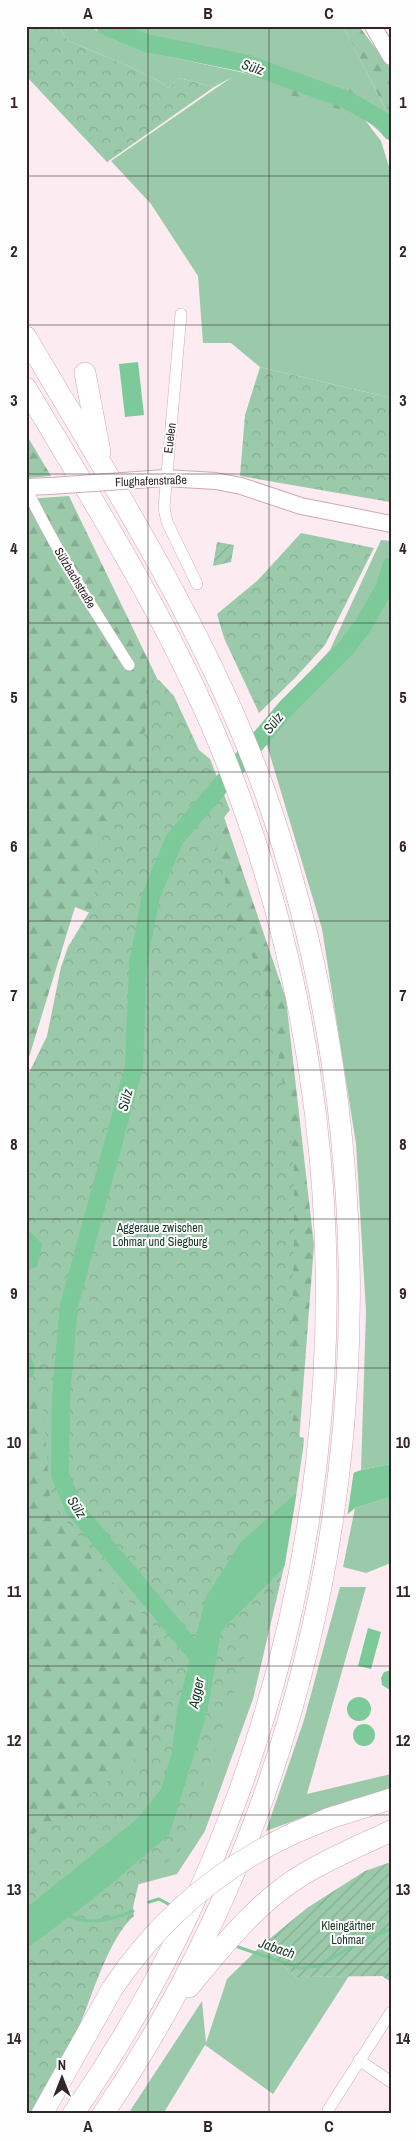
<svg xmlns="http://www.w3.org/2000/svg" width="417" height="2140" viewBox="0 0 417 2140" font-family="'Archivo Narrow',sans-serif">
	<defs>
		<pattern id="forest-firs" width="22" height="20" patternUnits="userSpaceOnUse" patternTransform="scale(1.25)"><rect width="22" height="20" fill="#9bcaab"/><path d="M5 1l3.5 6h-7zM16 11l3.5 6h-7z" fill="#86ad93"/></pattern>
		<pattern id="park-crowns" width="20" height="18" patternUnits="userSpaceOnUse" patternTransform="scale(1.25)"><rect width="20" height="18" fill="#9bcaab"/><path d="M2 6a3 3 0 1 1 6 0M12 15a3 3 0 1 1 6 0" fill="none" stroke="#86ad93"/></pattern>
		<pattern id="garden-furrows" width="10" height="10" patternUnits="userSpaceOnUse" patternTransform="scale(1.25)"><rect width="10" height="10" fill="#9bcaab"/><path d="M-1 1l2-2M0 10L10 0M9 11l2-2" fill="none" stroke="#86ad93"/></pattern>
	</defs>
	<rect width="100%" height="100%" fill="#fcebf0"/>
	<path fill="#9bcaab" d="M57,26H90L102,34L161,55L240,72L352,103L381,141L391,173V398L260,367L231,343H203L198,276L151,204L111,161L232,77L214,87L179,78L168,88L159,81L126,65L69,41Z
		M128,26H343L391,120V126L361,92L168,44Z
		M381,540L391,541V1464L361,1470L366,1312L356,1144L322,929L261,725L330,650Z
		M391,1497V1563L366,1573L343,1567L355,1508Z
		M284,1567L253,1699L205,1831L177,1874L98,1895L221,1631Z
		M340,1587H366L307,1794L391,1774V1790L354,1799L266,1831L304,1720Z
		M262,1945L296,1977L349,1976L273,2094L205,2045L163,2114H128L202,2001L206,2043L227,1979Z"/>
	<path fill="url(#forest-firs)" d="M343,26H359L388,65L391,71V120Z
		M265,68L362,92L391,126V142L362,116L279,92Z
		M26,434L51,476L26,478Z
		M69,496L224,817L286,999L314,1245L295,1494L177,1711L26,1908V1269L106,919L75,907L26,1067V499Z"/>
	<path fill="url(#park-crowns)" d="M26,26H57L69,41L126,65L159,81L168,88L179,78L214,87L107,162L26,76Z
		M260,367L391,398L390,502L240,476L245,415Z
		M301,533L374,548L325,645L295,678L259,713L224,638L217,614L258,580Z
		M159,680L174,696L199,750L210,759L230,810L219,824L216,844L228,894L242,937L262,975L265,998L274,1026L291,1137L294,1171V1237L292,1336L287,1408L292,1409L293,1422L298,1436L304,1438L303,1449L290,1537L276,1600L258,1609L253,1618L246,1651L229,1710L179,1854L140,1878L133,1907L134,1916C108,1938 91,2000 77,2032C65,2060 49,2087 34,2114H26V1839L77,1805L128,1765L149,1744L163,1709L164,1680L163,1655L158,1635L151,1622L128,1600L93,1560L81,1539L56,1510L50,1496L43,1409L26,1388V1079L47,1036L61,967L68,947L94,904L96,881L94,869L99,845L143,739L149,717L145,681Z"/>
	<path fill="url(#garden-furrows)" d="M217,542L234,545L231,562L213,566Z
		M391,1862V1982L382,1976L296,1977L262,1945L307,1908L365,1871Z"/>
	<path fill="#7cc999" d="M138,362L144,415L125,417L119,364Z
		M26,1230L33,1234L42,1244L37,1266L28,1270L26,1269Z
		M26,1344L35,1367L33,1377H26Z
		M391,1464V1497L355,1508L284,1567L221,1631L207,1713L169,1835L98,1895L26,1949V1908L138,1818L161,1789L172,1753L177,1711L206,1597L241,1542L295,1494L361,1470Z
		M368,1628L381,1632L371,1669L358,1666Z
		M391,1670V1690H390L382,1685L381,1678L384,1672Z
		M347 1709a12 12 0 1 1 24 0a12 12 0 1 1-24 0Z
		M353 1735a11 11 0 1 1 22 0a11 11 0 1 1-22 0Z"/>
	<path fill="#fcebf0" d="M354,1470L347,1518L284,1570L297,1491Z"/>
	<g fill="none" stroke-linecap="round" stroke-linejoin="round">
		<path stroke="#7cc999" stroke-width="3" d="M149,1902L159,1899L170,1905
			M69,1915C89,1927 113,1919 133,1911
			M238,1947L300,1968L319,1966L359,1942L391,1929"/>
		<path stroke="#7cc999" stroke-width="18" d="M105,26L146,43L244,63L347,100L384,121L391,131
			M202,1661L74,1508L60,1475L61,1395L69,1306L134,1067L138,964L151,896L174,840L287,707L346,648L363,626L385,587L391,566"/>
		<g stroke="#d0a9b5" stroke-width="12">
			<path id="street" d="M181,314L164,508L167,522L197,584
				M26,488C56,550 92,607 129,665
				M359,2060L391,2082
				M328,2110L391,2012"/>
		</g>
		<g stroke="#d0a9b5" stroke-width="18">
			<path id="secondary" d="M373,26L391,57
				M137,480L165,478L216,481L241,486L301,506L391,524
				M26,487L50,486"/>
		</g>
		<g stroke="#d0a9b5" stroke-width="22">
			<path id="highway" d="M26,337C113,485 206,630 265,792C417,1226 364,1732 103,2114
				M85,373L100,452
				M26,388C100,513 178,635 230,771C400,1210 343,1726 73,2114
				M294,1833L330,1818L391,1799
				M189,1987C222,1947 256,1903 302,1875C330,1858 361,1845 391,1831
				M42,2114L112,1989"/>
		</g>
		<use href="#street" stroke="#fff" stroke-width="11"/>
		<use href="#secondary" stroke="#fff" stroke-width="16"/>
		<use href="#highway" stroke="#fff" stroke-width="21"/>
		<g stroke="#d0a9b5" stroke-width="18" stroke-linecap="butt">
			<path id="secondary-bridge" d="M50,486L137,480"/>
		</g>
		<g stroke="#d0a9b5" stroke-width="22" stroke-linecap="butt">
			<path id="highway-bridge" d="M112,1989C159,1919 218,1868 294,1833"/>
		</g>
		<use href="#secondary-bridge" stroke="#fff" stroke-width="16"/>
		<use href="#highway-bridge" stroke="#fff" stroke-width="21"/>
	</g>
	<path fill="none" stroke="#342529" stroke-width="1" stroke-opacity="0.55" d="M148,26V2114M269,26V2114M26,176H391M26,325H391M26,474H391M26,623H391M26,772H391M26,921H391M26,1070H391M26,1219H391M26,1368H391M26,1517H391M26,1666H391M26,1815H391M26,1964H391"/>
	<g text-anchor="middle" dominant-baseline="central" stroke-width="4" stroke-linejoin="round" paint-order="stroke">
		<g font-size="12" fill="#342529" stroke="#fefefe">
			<text transform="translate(170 438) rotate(-83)">Euelen</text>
			<text transform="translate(151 481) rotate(-2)">Flughafenstraße</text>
			<text transform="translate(75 578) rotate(59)">Sülzbachstraße</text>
		</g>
		<g font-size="12" fill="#143622" stroke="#fefefe">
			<text x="160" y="1228">Aggeraue zwischen<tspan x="160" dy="14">Lohmar und Siegburg</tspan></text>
			<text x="348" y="1926">Kleingärtner<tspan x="348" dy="14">Lohmar</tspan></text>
		</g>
		<g font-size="14" font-style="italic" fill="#143522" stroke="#fefefe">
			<text transform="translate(253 67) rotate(18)">Sülz</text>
			<text transform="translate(273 723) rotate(-50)">Sülz</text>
			<text transform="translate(125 1100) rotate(-75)">Sülz</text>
			<text transform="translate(77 1507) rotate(58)">Sülz</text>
			<text transform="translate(196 1693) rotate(-78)">Agger</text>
			<text transform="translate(277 1948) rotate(19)">Jabach</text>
		</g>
	</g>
	<rect width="417" height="2140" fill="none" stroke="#fefefe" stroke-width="55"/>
	<g transform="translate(62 2078)" stroke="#fefefe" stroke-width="4" paint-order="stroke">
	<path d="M0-4L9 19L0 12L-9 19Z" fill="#342529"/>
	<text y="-8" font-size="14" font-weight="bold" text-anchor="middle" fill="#342529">N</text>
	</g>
	<rect x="28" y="28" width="362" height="2084" fill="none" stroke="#342529" stroke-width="2"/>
	<g font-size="16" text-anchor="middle" font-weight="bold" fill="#342529">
		<text x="88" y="19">A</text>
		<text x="208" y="19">B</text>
		<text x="329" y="19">C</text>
		<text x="14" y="108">1</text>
		<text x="403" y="108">1</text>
		<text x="14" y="257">2</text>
		<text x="403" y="257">2</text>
		<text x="14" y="406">3</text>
		<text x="403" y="406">3</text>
		<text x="14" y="554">4</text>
		<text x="403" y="554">4</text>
		<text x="14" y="703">5</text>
		<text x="403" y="703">5</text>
		<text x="14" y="852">6</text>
		<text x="403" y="852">6</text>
		<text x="14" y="1001">7</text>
		<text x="403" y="1001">7</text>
		<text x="14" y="1150">8</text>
		<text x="403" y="1150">8</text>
		<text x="14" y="1299">9</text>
		<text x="403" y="1299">9</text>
		<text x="14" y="1448">10</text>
		<text x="403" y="1448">10</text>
		<text x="14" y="1597">11</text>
		<text x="403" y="1597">11</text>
		<text x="14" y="1746">12</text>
		<text x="403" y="1746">12</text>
		<text x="14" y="1895">13</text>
		<text x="403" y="1895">13</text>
		<text x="14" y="2044">14</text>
		<text x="403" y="2044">14</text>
		<text x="88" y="2132">A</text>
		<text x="208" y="2132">B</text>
		<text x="329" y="2132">C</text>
	</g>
</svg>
